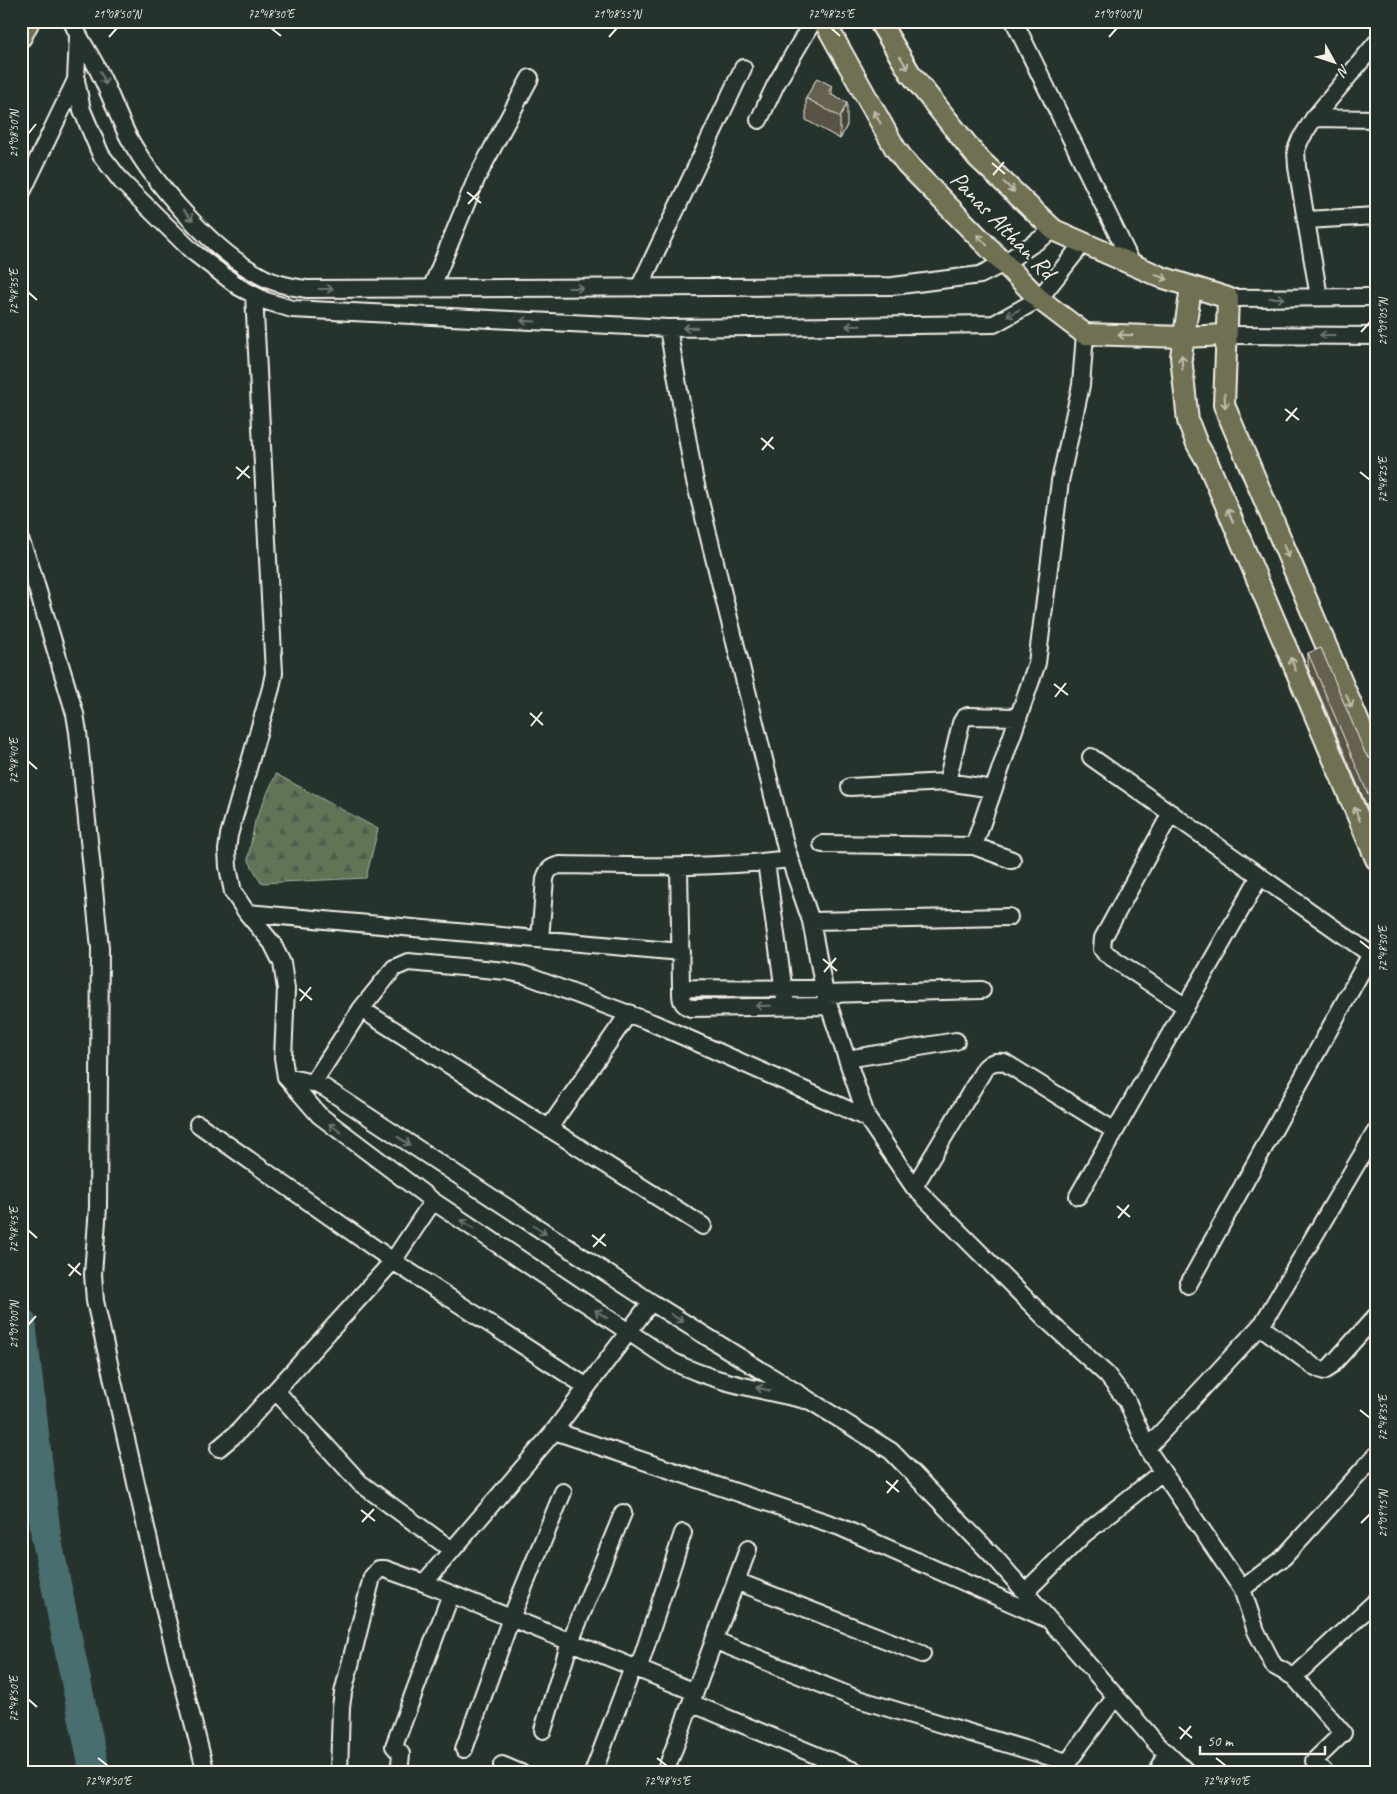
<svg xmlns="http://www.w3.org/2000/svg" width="1397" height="1794" viewBox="0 0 1397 1794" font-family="Caveat,sans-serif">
	<defs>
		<pattern id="forest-firs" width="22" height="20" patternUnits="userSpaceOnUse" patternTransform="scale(1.25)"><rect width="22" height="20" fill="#5e7457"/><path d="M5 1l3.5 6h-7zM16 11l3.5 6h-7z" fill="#525c4e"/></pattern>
	</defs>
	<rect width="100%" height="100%" fill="#26332d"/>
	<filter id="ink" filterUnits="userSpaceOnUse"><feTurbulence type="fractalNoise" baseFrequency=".02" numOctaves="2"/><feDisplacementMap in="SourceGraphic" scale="10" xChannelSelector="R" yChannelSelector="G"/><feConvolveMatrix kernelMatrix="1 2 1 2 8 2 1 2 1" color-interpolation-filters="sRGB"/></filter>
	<g filter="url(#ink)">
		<path fill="url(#forest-firs)" stroke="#a9b2a0" d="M276,774L378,829L366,878L261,883L248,859L255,821Z"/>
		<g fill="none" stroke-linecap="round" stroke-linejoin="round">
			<path stroke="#4a6e70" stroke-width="30" d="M21,1322L46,1536L95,1773"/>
			<g stroke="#f4f1e8" stroke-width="20">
				<path id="minor" d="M72,21C79,40 91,54 99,72C110,93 118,117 129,138C155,185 212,250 259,275C274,284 290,287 307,289L893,286L980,275L1004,263L1054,230
					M1014,21L1132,264
					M78,36L76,80L82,110L101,155L122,182L192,251L239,287L266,301L292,309L668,328L994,324L1039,299L1083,243
					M1314,118L1376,119
					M759,120L776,84L813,21
					M21,194L76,80
					M1306,220L1376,216
					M639,288L743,68
					M431,289L477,177L530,78
					M254,295L274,673L271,688L229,835L227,850L228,867L233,892L247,913L272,943L282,963L286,989L283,1058L286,1077L319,1115L433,1201L672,1361C714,1383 764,1390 810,1401
					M1319,297L1297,167L1296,150L1300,140L1314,118L1376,43
					M1228,298L1376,297
					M668,328L694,477L786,848L811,921L825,994L867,1118L914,1187L1049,1322L1107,1375L1127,1401L1149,1452L1242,1589L1256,1631L1274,1666L1294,1677L1343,1733L1314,1761L1325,1773
					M1226,335L1376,336
					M21,542L30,565L75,714L78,732L100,948L98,1207L93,1274L95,1301L165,1612L206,1773
					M1091,757L1376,958
					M947,782L961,723L964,718L968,716L1018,717
					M850,787L947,782L993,789
					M1171,813L1103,938L1102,949L1105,953L1186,1007
					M822,844L974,846L1012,860
					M974,846L1037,663L1060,481L1081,385L1085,334
					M766,862L785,999
					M679,867L681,988
					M247,913L681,952
					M811,921L1009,917
					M540,939L545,879C547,870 551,867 560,865C637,866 713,869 789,859
					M823,989L681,988C681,998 680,1004 691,1008L829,1006
					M825,994L982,990
					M361,1009L703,1226
					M847,1059L956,1041
					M286,1077L313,1083L325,1088L651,1302L891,1451L998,1561L1157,1744L1188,1773
					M313,1083L361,1009L394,968L408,962L506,971L525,975L653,1023L867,1118
					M198,1124L393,1261L587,1387
					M549,1128L629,1013
					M914,1187L985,1068C991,1062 995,1061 1004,1062L1115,1131
					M1078,1196L1260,876
					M1188,1285L1371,954
					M1260,1326L1313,1366L1324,1371L1330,1367L1376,1316
					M276,1391L360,1483L452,1550
					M554,1431L840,1527L1045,1618
					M219,1448L238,1432L393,1261L433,1201
					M1147,1448L1263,1323L1376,1131
					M736,1581L922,1654
					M424,1583L551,1435L651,1302
					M1242,1589L1284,1557L1376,1455
					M1025,1592L1083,1535L1162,1472
					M714,1640L855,1698L1067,1762
					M638,1670L683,1533
					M1294,1677L1376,1601
					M691,1703L859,1773
					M543,1730L570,1642L623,1513
					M464,1749L511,1618L563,1492
					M502,1765L521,1773
					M339,1773L341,1707L343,1693L372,1577L379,1569H385L424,1583L695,1692
					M399,1773L401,1754L394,1746L451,1594
					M593,1773L633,1667
					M665,1773L748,1549
					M1060,1773L1116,1696
					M1157,1773L1167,1753"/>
			</g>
			<g stroke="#f4f1e8" stroke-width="24">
				<path id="major" d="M824,21L895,148L906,163L1039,299L1085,334L1184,337L1226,335
					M879,21L910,73L977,157L1054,230L1161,277L1228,298L1224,405L1376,763
					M21,37L29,21
					M1191,287L1181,357L1188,421L1197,444L1207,461L1376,859"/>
			</g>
			<use href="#minor" stroke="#26332d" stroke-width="16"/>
			<use href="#major" stroke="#706f52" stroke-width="20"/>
		</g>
		<path fill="#585344" stroke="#f4f1e8" d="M832,95L847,125L840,139L806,120V98Z
			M1308,653L1365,753L1369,758L1376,760V828L1308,668Z
			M1374,856H1376V874L1374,871Z"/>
		<path fill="#474437" stroke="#f4f1e8" d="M832,86V108L828,93Z
			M847,103V125L840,139V117Z"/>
		<path fill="#66614f" stroke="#f4f1e8" d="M817,78L832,86L828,93L847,103L840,117L806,98Z
			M1321,648L1365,753L1369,758L1376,760V813L1308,653Z"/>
		<defs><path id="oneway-shaft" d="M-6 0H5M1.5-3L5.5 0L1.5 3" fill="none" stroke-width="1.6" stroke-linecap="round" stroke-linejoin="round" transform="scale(1.25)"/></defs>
		<g stroke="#bfbdac">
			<use href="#oneway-shaft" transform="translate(904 63) rotate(59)"/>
			<use href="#oneway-shaft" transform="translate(877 117) rotate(-119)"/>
			<use href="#oneway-shaft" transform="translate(1009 187) rotate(43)"/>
			<use href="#oneway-shaft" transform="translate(982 240) rotate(-134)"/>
			<use href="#oneway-shaft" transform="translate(1161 277) rotate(21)"/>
			<use href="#oneway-shaft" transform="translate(1125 335) rotate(-178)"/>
			<use href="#oneway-shaft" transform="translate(1182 362) rotate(-93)"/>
			<use href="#oneway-shaft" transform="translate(1225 401) rotate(85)"/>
			<use href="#oneway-shaft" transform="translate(1230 515) rotate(-113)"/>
			<use href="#oneway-shaft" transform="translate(1286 551) rotate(67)"/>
			<use href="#oneway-shaft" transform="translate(1293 664) rotate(-113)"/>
			<use href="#oneway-shaft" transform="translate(1349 701) rotate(67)"/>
			<use href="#oneway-shaft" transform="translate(1357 814) rotate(-113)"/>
		</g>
		<g stroke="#6e766e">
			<use href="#oneway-shaft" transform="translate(103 78) rotate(66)"/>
			<use href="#oneway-shaft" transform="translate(188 215) rotate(47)"/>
			<use href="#oneway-shaft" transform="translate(576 288)"/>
			<use href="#oneway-shaft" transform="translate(326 289)"/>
			<use href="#oneway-shaft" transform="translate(1277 298)"/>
			<use href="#oneway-shaft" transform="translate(1013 313) rotate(151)"/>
			<use href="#oneway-shaft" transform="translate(528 321) rotate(-177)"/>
			<use href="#oneway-shaft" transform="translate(853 326) rotate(179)"/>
			<use href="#oneway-shaft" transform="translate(690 328) rotate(179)"/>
			<use href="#oneway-shaft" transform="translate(1327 335) rotate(-180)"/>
			<use href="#oneway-shaft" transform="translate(763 1006) rotate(179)"/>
			<use href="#oneway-shaft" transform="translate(335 1128) rotate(-143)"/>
			<use href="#oneway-shaft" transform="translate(404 1141) rotate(33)"/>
			<use href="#oneway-shaft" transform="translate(467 1224) rotate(-146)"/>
			<use href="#oneway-shaft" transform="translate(540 1230) rotate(33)"/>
			<use href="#oneway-shaft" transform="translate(601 1314) rotate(-146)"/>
			<use href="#oneway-shaft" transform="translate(677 1318) rotate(32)"/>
			<use href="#oneway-shaft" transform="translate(763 1389) rotate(-166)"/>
		</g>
	</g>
	<path fill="none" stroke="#f4f1e8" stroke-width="2" d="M271,28L281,36M831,28L840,36M109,37L117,28M609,37L617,28M1109,37L1117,28M28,134L36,124M992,163L1005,174M993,175L1004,162M467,192L481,203M468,204L480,191M28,292L37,300M1361,332L1370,322M1285,409L1299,420M1286,421L1297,408M761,438L774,449M762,450L773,437M236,467L250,478M1360,472L1370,480M237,479L249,466M1054,684L1068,695M1055,697L1066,683M530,713L543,725M531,726L542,712M28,761L37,769M1360,941L1370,949M823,959L837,971M824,972L836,958M299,989L312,1000M300,1001L311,987M1117,1206L1130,1217M1118,1218L1129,1205M28,1230L37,1238M592,1235L606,1246M593,1247L605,1234M68,1264L81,1275M69,1276L80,1263M28,1325L36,1316M1360,1410L1370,1418M886,1481L899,1492M887,1493L898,1480M361,1510L375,1521M362,1522L374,1509M1361,1523L1370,1514M28,1699L37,1707M1179,1727L1192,1738M1180,1739L1191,1726M98,1758L108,1766M657,1758L667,1766M1216,1758L1226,1766"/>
	<g text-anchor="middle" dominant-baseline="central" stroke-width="4.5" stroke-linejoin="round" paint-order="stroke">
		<g font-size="24" fill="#f4f1e8" stroke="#26332d">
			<text transform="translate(1003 225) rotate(46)">Panas Althan Rd</text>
		</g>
	</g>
	<rect width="1397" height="1794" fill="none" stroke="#26332d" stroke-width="55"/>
	<g transform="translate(1334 62) rotate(130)" stroke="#26332d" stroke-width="4" paint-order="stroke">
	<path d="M0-4L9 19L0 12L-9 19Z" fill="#f4f1e8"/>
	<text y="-8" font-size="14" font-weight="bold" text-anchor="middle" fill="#f4f1e8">N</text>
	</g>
	<path d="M1200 1746v8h125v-8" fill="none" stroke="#f4f1e8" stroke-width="2.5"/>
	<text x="1207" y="1746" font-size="15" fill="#f4f1e8" stroke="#26332d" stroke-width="4" paint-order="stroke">50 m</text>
	<rect x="28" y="28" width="1342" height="1738" fill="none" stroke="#f4f1e8" stroke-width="2"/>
	<g font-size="12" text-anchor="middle" fill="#f4f1e8">
		<text x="117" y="18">21°08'50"N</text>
		<text x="271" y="18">72°48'30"E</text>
		<text x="617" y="18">21°08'55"N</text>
		<text x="831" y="18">72°48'25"E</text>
		<text x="1117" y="18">21°09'00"N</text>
		<text transform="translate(14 134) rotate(-90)" y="4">21°08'50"N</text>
		<text transform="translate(14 292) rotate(-90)" y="4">72°48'35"E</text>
		<text transform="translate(1383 322) rotate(-90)" y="4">21°09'05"N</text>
		<text transform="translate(1383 480) rotate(-90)" y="4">72°48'25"E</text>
		<text transform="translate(14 761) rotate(-90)" y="4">72°48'40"E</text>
		<text transform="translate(1383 949) rotate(-90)" y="4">72°48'30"E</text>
		<text transform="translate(14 1230) rotate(-90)" y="4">72°48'45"E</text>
		<text transform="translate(14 1325) rotate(-90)" y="4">21°09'00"N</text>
		<text transform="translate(1383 1418) rotate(-90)" y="4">72°48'35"E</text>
		<text transform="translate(1383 1514) rotate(-90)" y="4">21°09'15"N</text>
		<text transform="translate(14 1699) rotate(-90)" y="4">72°48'50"E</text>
		<text x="108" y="1785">72°48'50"E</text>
		<text x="667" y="1785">72°48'45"E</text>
		<text x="1226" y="1785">72°48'40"E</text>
	</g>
</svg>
